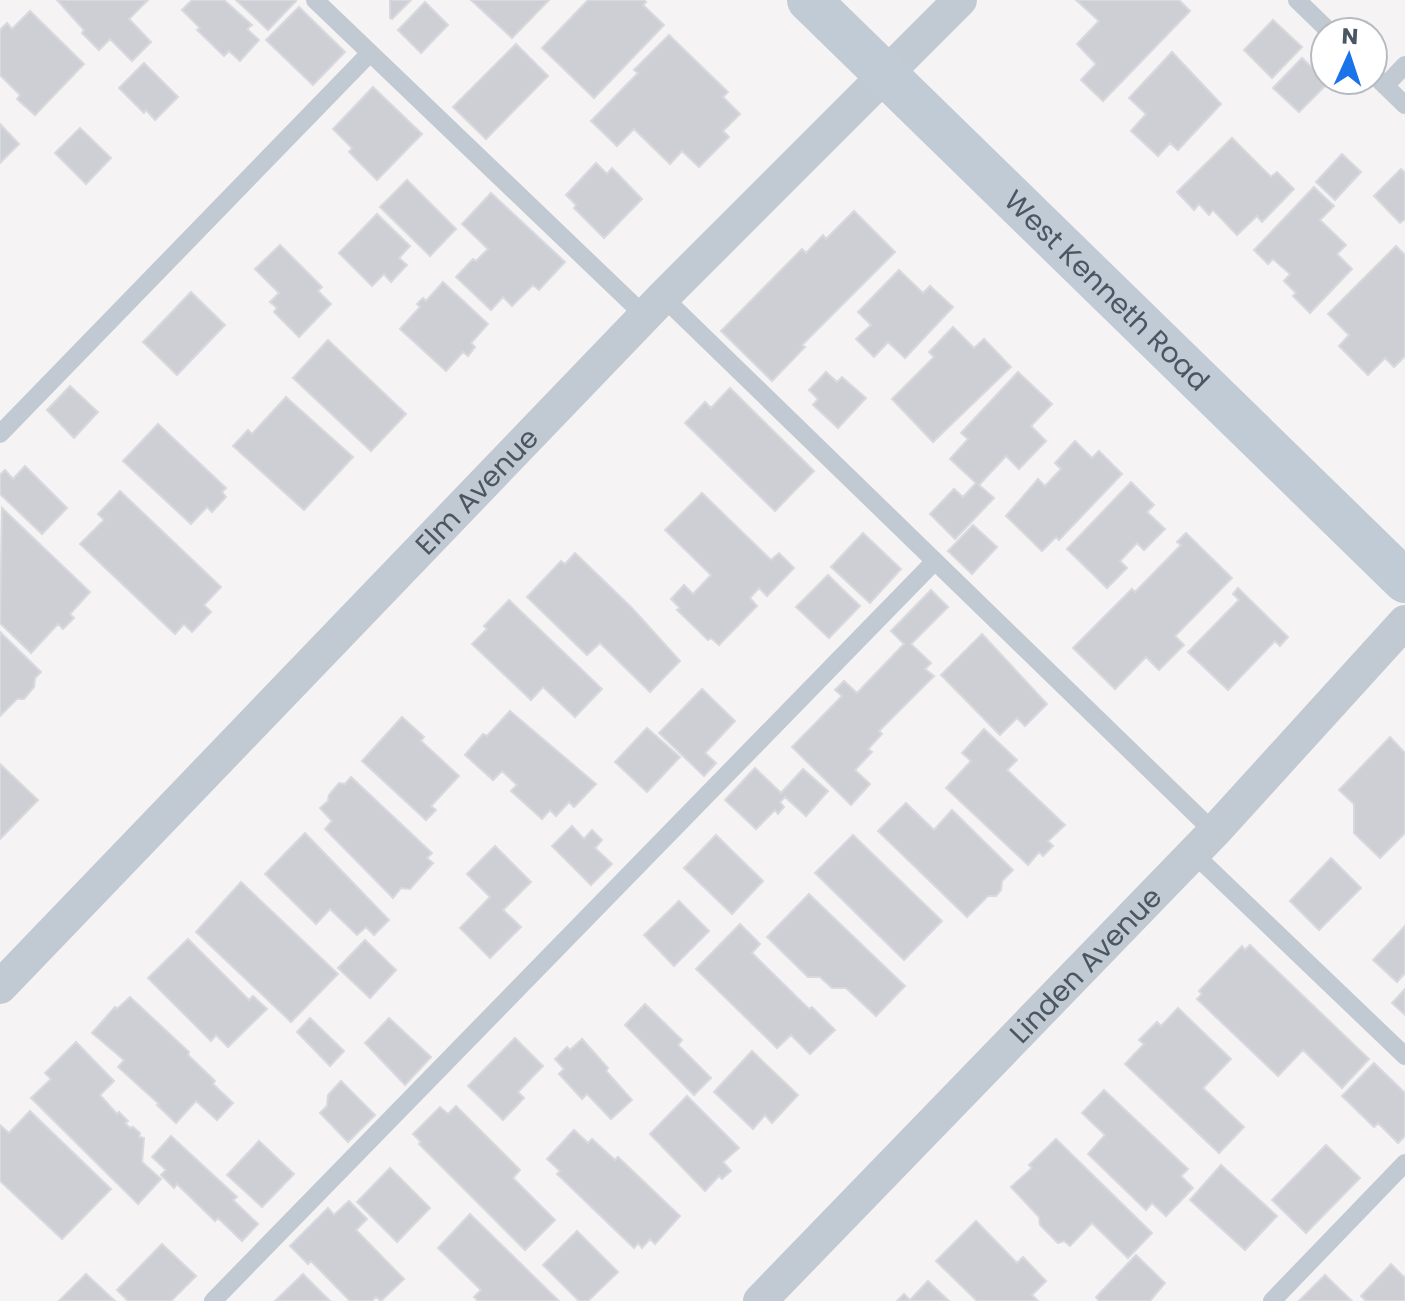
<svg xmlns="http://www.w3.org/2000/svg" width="1405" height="1301" viewBox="0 0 1405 1301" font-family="Poppins,sans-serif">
	<rect width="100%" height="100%" fill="#f5f3f3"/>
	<path fill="#cdcfd5" stroke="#d7d9de" stroke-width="2" d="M57,0H148L129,19L151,42L132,61L110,39L99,50L82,33L84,30Z
		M192,0H224L252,25L247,29L259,40L240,61L229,51L224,56L197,30L200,28L182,10Z
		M236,0H294L296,1L268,30Z
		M390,0H411L392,19L390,18Z
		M471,0H549L512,38Z
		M588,0H644L646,2L643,5L664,25L594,98L542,48Z
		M1076,0H1179L1190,11L1103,101L1081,80L1096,64L1077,44L1099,21Z
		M425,2L448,25L421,53L398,30Z
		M299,7L345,52L313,85L266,40Z
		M30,11L84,64L35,115L17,99L20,95L0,75V30L7,23L12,29Z
		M1273,20L1302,47L1272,78L1244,50Z
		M669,35L728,92L723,97L740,114L723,131L729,137L699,167L682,151L670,164L634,129L617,146L591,121L638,73L634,70Z
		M516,44L548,76L486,139L453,107Z
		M1172,52L1221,104L1178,150L1170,143L1158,156L1131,131L1146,114L1129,98Z
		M1302,58L1328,83L1299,112L1273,88Z
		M144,63L178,97L155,120L146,110L144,113L119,88Z
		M373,87L422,134L377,180L349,152L352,148L333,129Z
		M0,124L19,144L0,163Z
		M80,128L111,158L86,184L55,153Z
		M1232,138L1271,177L1277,172L1294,189L1262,222L1257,216L1237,235L1213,210L1209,215L1199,204L1194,210L1177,192Z
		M1342,154L1361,172L1335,200L1316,182Z
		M596,163L607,174L612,168L642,199L604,238L574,208L576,205L566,195Z
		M1401,169L1405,173V219L1400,223L1374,196Z
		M407,180L456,229L430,256L380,207Z
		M1314,187L1334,206L1320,220L1346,245L1337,254L1352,269L1310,313L1293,296L1296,293L1284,281L1290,274L1273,259L1268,264L1254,250Z
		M491,193L565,262L539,290L533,285L512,306L503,297L491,310L456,277L473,259L476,261L488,249L462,224Z
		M854,211L895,252L802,345L805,347L772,381L721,331L802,249L806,253L823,235L826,239Z
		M377,214L410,246L399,258L407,265L391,282L384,274L372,286L339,253Z
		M280,245L322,287L318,291L331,304L299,337L274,312L277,308L270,302L279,293L255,269Z
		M1396,246L1405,255V356L1394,367L1385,358L1368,375L1339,346L1349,335L1328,314Z
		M899,270L923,293L930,286L953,307L905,358L888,342L874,357L856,339L871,325L858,312Z
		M443,282L488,324L471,343L475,347L468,356L463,352L446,371L400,329L420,307L417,304L423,298L426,301Z
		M191,292L225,325L177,375L143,342Z
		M953,327L974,348L984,339L1011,367L933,442L892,399L934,357L929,352Z
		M328,340L406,414L371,451L293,378Z
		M826,372L837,382L842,377L866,398L838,428L813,405L818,399L809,390Z
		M1018,372L1052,404L1031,426L1046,441L1019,469L1006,456L979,485L994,498L955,539L930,514L954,489L963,497L976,483L950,459L968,439L961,433Z
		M70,386L98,412L74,438L47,410Z
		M730,388L814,471L775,511L685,423L705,402L711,408Z
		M286,397L353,457L304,510L233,446L248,430L252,434Z
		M158,424L226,488L222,492L226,497L212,512L207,507L191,524L123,461Z
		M1075,441L1092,458L1099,451L1122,474L1059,540L1056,537L1042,551L1006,516L1038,479L1045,486L1061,469L1055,463Z
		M25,466L67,508L42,534L0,494V475L5,470L13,479Z
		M1131,482L1154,505L1147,512L1165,529L1144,550L1137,543L1120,561L1127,568L1107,588L1067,549Z
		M120,491L221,587L204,605L211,612L192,632L184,624L175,634L80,544L104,520L98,514Z
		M702,493L771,560L779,553L794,568L767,596L759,588L750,598L757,606L719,645L711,638L708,640L677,610L680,608L671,599L684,585L693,594L711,575L665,530Z
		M2,508L90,592L70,614L74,618L63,629L58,624L31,653L0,623Z
		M973,525L997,547L972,574L948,551Z
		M863,533L901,569L870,603L831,567Z
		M1186,533L1232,578L1175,636L1184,645L1159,670L1146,657L1115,689L1073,648L1132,589L1135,592L1181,545L1177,542Z
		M575,553L632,608L680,661L650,692L600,643L587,655L527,597L561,561L565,564Z
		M828,575L860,606L829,638L796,607Z
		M1238,588L1288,637L1280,646L1275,641L1228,690L1188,652L1239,600L1233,594Z
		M931,590L948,607L911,644L931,663L925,669L934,676L879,731L882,734L868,749L872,752L855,770L870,784L851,805L792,747L842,696L835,690L844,681L857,693L904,644L891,631Z
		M509,600L602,689L575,717L543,687L531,700L472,644L487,629L484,626Z
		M0,632L41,672L35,678L34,687L24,699H17L0,716Z
		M982,634L1047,704L1025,726L1017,718L1000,735L941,675Z
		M702,689L735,721L705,753L716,763L704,776L659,733Z
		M510,711L596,784L574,807L569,802L556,816L550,810L542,819L511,791L517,785L502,771L493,780L465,755L483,734L487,736Z
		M402,717L424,737L421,741L459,776L431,806L436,810L426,820L362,761Z
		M647,728L680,757L647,792L615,762Z
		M984,729L1017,760L1007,770L1065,825L1048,841L1053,846L1043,856L1039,852L1028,865L946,788L971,761L962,753Z
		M1390,737L1405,753V833L1380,858L1354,833V804L1339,790Z
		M0,764L38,800L0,839Z
		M755,768L781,793L803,769L828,791L806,816L785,797L780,802L784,807L778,814L775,810L756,829L725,800Z
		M351,777L432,853L427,858L433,863L410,889L401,888L393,898L325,829L332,821L320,808L328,801L329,795L339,783L345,784Z
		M906,803L934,830L952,810L1013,870L1002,881L1001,890L996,896H988L967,917L878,831Z
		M572,826L584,839L592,830L602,840L595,848L612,864L591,885L552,846Z
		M305,833L389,920L374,935L366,927L357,935L330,909L316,924L265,874Z
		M716,835L763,881L732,914L684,868Z
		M853,835L942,921L904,960L815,873Z
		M495,846L531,882L503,910L521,927L490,958L460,928L490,897L467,874Z
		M1331,858L1361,888L1319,930L1290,901Z
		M241,882L338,974L291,1022L196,932Z
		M809,894L905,986L876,1016L846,988H832L820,977H808L767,937Z
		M679,901L709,931L674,966L644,935Z
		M740,924L760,944L752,953L809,1009L812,1007L835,1030L810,1054L791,1035L777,1048L696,969Z
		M1405,926V973L1397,982L1373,960Z
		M188,939L249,1000L253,996L267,1009L228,1047L216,1035L211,1041L148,978Z
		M365,940L396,970L370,998L338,968Z
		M1250,945L1369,1059L1342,1088L1303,1050L1278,1076L1197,999L1202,994L1199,991L1242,946L1245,950Z
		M1405,989V1015L1392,1003Z
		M130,997L189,1052L188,1055L215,1081L213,1084L233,1103L217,1120L196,1101L176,1123L157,1105L159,1104L118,1067L124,1060L92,1033L115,1007L117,1009Z
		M645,1004L682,1040L678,1045L711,1078L694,1095L625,1025Z
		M1178,1008L1231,1059L1203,1088L1244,1127L1219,1153L1125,1064L1144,1044L1139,1040L1157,1022L1161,1026Z
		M310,1018L344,1051L330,1066L297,1032Z
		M389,1018L431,1057L405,1085L365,1043Z
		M515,1038L543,1066L518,1092L524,1098L503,1120L468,1086Z
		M582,1039L608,1068L606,1071L632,1100L611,1119L587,1094L582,1099L559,1074L564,1069L555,1059L567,1047L570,1050Z
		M76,1042L114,1081L100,1095L117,1114L119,1112L128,1121L125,1123L130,1128L133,1127L140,1133L139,1137L144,1138L142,1162L161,1179L138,1204L31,1098L51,1079L45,1073Z
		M752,1051L798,1095L772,1123L765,1115L753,1129L714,1092Z
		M1374,1063L1405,1093V1136L1398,1143L1378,1123L1374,1127L1342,1096Z
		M341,1081L375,1115L348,1142L320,1113L327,1106L328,1095Z
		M1104,1090L1188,1169L1181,1176L1193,1188L1166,1216L1152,1203L1146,1210L1088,1154L1105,1135L1082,1113Z
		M687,1096L739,1148L723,1162L731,1171L722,1179L719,1176L705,1191L650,1134Z
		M456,1106L520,1170L513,1178L555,1220L525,1250L419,1144L421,1142L413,1134L440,1107L448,1114Z
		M30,1111L111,1189L62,1239L0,1181V1125L9,1133Z
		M574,1130L588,1143L592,1139L615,1160L618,1157L680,1216L655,1244L650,1239L642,1248L638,1243L634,1248L557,1174L560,1171L547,1159Z
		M171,1136L237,1197L233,1200L258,1224L242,1241L218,1218L215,1221L177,1184L174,1188L161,1175L166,1170L152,1157Z
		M1056,1139L1152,1233L1128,1258L1092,1223L1070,1246L1064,1241L1058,1243L1040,1225L1039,1217L1011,1187L1032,1168L1029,1165Z
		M259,1141L294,1174L262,1207L227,1175Z
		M1326,1145L1360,1178L1306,1233L1272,1200Z
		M1221,1165L1277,1216L1245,1250L1190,1200Z
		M390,1168L430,1208L397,1242L357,1202Z
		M349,1201L367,1219L356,1230L404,1279L381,1301L376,1297L372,1301H350L311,1261L308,1264L290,1246L328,1208L334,1215Z
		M470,1214L559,1301H478L474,1297L481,1290L438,1248Z
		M976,1221L1017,1263L1023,1257L1046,1281L1032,1295L1038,1301H977L936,1261Z
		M577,1231L618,1272L588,1301H579L543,1265Z
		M162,1244L196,1276L171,1301H128L117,1290Z
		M1136,1255L1165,1283L1150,1301H1099L1096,1297Z
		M1391,1264L1405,1278V1301H1366L1361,1296Z
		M86,1274L115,1301H59Z
		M303,1274L330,1301H275Z
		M1325,1275L1352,1301H1299Z
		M928,1281L949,1301H897L904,1294L910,1300Z"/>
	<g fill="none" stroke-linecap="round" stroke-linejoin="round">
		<path stroke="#c1cad2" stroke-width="18" d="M315,0L645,316
			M1297,0L1330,32
			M1373,74L1405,105
			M1385,86L1405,65
			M663,297L1214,832
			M0,434L370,53
			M1193,853L1405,1056
			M213,1301L934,562
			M1272,1301L1405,1163"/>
		<g stroke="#c1cad2" stroke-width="34">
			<path id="s1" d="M0,987L663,297L960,0"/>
			<path id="s2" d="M760,1301L1214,832L1405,622"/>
		</g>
		<path stroke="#c1cbd6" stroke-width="44" id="s3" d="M809,0L1405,581"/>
	</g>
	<g text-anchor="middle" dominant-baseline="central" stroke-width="8" stroke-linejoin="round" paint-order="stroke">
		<g font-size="28" fill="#4a5661" stroke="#fff">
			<text stroke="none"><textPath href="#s3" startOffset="416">West Kenneth Road</textPath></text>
			<text stroke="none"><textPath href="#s1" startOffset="688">Elm Avenue</textPath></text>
			<text stroke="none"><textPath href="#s2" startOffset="468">Linden Avenue</textPath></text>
		</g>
	</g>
	<g transform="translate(1349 56) rotate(3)"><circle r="38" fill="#ffffff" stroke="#b7bbc0" stroke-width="2"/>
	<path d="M0-6L14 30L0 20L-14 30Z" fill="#1a73e8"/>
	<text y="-12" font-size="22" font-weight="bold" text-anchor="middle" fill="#4a5661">N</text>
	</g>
</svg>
